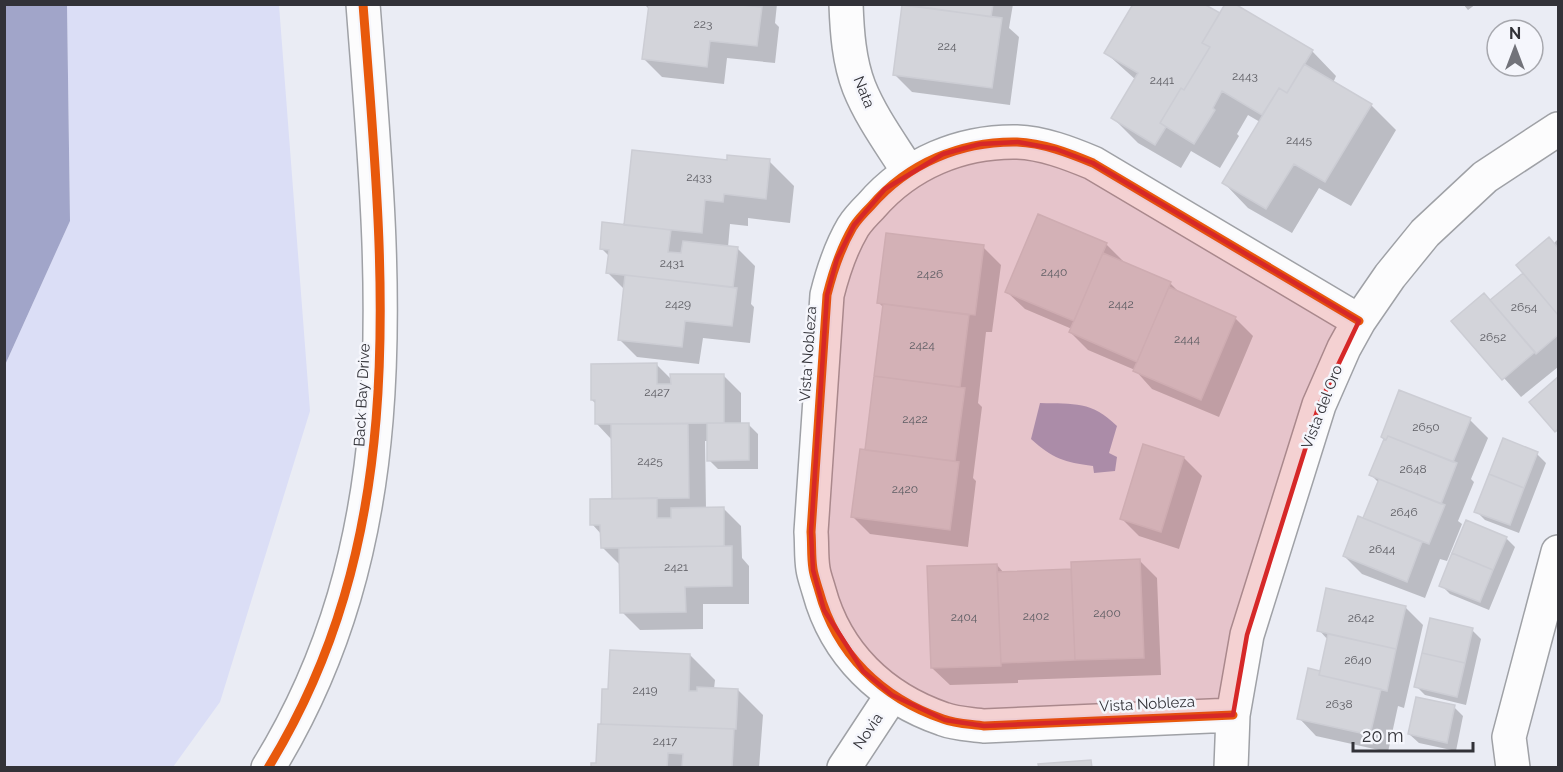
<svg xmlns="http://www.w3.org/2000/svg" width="1563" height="772" viewBox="0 0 1563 772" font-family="Raleway,sans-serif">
	<rect width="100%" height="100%" fill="#eaecf4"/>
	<path fill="#dbdef6" d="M67,5H279L310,411L220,702L173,767L5,768V365L70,221Z"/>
	<path fill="#a1a5c9" d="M5,4L67,5L70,221L5,365Z
		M1040,403C1074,404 1092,401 1117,426L1109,453L1117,457L1115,471L1094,473L1093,466C1064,462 1053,459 1031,439Z"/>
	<path fill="#0003" d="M644,4H777L775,23L779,27L775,63L727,58L724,84L662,77L644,59L650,10Z
		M904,4H1013L1009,28L1019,37L1010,105L912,92L894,74Z
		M1463,4H1476L1468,10Z
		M1220,16L1312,51L1336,76L1333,83L1371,105L1396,130L1351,206L1319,188L1292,233L1248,208L1224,183L1260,122L1248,115L1237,134L1239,136L1220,168L1191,151L1181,168L1138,143L1113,118L1136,80L1106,53Z
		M769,161L794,186L790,223L748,218V226L730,224L728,247L737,248L755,266L751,304L754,307L750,343L703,338L699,364L637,357L619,339L625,290L608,273L610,257L601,248L625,226L728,162Z
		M1558,239V367L1521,397L1453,321L1490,302L1525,273Z
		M1106,244L1124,262L1170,283L1181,294L1235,318L1253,336L1219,417L1152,389L1135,370L1088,350L1070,332L1072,329L1025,309L1007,292Z
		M983,247L1001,265L992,332H986L978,403L982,407L973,478L976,481L968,547L870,534L852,516L866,451L884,308L879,303Z
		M657,365L672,380L723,375L741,393V425H749L758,434V469H718L709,460V441H705L706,509L723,508L741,526L742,558L749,566V604H703V629L640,630L622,612L621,566L602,547V535L592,524L613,501L612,440L597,424L596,404L592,400Z
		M1558,379V433L1531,403Z
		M1400,392L1470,420L1488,438L1471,479L1474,482L1458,521L1462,524L1447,561L1440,559L1425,598L1362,574L1344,556L1364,520L1379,483L1371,475L1385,440L1382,437Z
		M1144,446L1184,458L1202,476L1179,549L1139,536L1122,519Z
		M1537,454L1546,463L1519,533L1485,520L1476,511Z
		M1506,538L1515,547L1489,610L1450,594L1441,585Z
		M1139,560L1157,578L1161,675L1018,680V683L950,685L932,668L997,565L1004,573L1072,570Z
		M1405,607L1423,625L1404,708L1398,706L1388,752L1316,736L1299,718L1321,673L1328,640L1319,630Z
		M1472,630L1481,639L1466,705L1425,695L1416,686Z
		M690,655L715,680L714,689L738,690L763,715L759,768H592L598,765L604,690H609Z
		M1454,707L1463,716L1456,751L1419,743L1409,734Z"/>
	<path fill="#d3d4da" stroke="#cccdd4" stroke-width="1.5" d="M649,4H730L762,7L757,46L710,41L707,67L642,59Z
		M902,4H993L991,17Z
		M1133,4H1204L1220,13L1202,43L1210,47L1184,90L1181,88L1160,123L1166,127L1155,145L1111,118L1138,73L1104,53Z
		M1225,4H1235L1313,50L1287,93L1279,88L1262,115L1222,91L1213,108L1215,110L1194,144L1160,123L1181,88L1184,90L1210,47L1202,43Z
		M902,5L1002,18L992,88L893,75Z
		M1304,64L1372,104L1325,182L1294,164L1266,209L1222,183L1279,88L1287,93Z
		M632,150L727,160V155L770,159L766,199L724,194L723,202L705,200L702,233L624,225Z
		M1038,214L1107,243L1074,321L1005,292Z
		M602,222L671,230L668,252L681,253L683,241L738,247L733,287L606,273L609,250L600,249Z
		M886,233L984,245L975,315L877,303Z
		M1549,237L1558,248V315L1516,265Z
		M1103,253L1171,282L1137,362L1069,332Z
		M1523,273L1558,315V335L1536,354L1490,300Z
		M625,275L737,288L732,326L685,321L682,347L618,340Z
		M1169,287L1236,317L1201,400L1133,371Z
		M1484,293L1535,352L1502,380L1451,321Z
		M883,304L969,315L960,387L874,376Z
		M657,363V384H671L670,374H724V423L595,424V400H591V364Z
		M874,376L965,388L955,461L865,450Z
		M1558,377V429L1555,432L1529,402Z
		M1399,390L1471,418L1453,462L1388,436L1386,440L1381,437Z
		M707,423H749V460L707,461Z
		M611,424H688L689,498L612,499Z
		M1388,436L1457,463L1441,504L1369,475L1384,439L1386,440Z
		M1503,438L1538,452L1524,488L1489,474Z
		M1143,444L1184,457L1161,532L1120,519Z
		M860,449L959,462L950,530L851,517Z
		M1489,474L1524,488L1510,525L1474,512Z
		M1379,479L1445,505L1429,544L1363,518Z
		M657,498V518H671V508L724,507V546L601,548L600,525H590V499Z
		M1358,516L1422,542L1407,582L1343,556Z
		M1466,520L1507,537L1493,570L1452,553Z
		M732,546V586L685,587L686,612L620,613L619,548Z
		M1452,553L1493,570L1480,602L1439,586Z
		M1140,559L1144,658L1075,660L1071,562Z
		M997,564L1001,666L931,668L927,566Z
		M1071,569L1075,660L1001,663L997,572Z
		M1326,588L1406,606L1396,649L1317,631Z
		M1430,618L1473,628L1465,663L1422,653Z
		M1328,634L1396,649L1387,691L1319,675Z
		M610,650L690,654L689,691H697V687L738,689L736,729L601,724L602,689H608Z
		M1422,653L1465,663L1457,697L1414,687Z
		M1308,668L1320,671L1319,675L1381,689L1370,735L1297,719Z
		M1416,697L1455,705L1447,743L1408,734Z
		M598,724L734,729L732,768L682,767L683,754L668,753L667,768H591V763H596Z
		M1091,760L1092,768H1039L1038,764Z"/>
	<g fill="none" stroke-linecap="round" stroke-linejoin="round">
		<g stroke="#9fa1a6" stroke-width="36">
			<path id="minor" d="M846,4C847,32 849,61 859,87C871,117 891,144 908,171
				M1233,715L984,726C971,724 956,724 943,719C882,698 836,654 819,591C817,584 814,576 813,569C811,557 812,544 811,532L827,295C833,271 840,249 853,227C858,219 865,212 871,206C908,163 961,141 1017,142C1043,143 1069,153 1093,163L1359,321
				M268,768C414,531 383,268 363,4
				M844,768L892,695
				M1231,768L1233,715L1247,635L1319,405L1344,348L1359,321L1390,276L1425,233L1485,177L1558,129
				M1513,768L1509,737L1558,552"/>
		</g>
		<use href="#minor" stroke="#fcfcfd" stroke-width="33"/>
		<g stroke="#f5f6fc" stroke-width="13">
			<path id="cycleway" d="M1233,715L984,726C971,724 956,724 943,719C882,698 836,654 819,591C817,584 814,576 813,569C811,557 812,544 811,532L827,295C833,271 840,249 853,227C858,219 865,212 871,206C908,163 961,141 1017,142C1043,143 1069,153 1093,163L1359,321
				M268,768C414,531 383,268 363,4"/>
		</g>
		<use href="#cycleway" stroke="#e8590c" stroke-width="9"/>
	</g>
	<path fill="#d62828" fill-opacity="0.2" stroke="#d62828" stroke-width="4.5" stroke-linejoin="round" d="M1018,142L1056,149L1093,163L1359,321L1319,405L1247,635L1233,715L984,726L945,720L892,695L863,671L824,610L813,570L811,532L827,295L837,259L854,225L885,189L943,154L980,144Z"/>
	<g text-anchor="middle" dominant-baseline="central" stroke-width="5" stroke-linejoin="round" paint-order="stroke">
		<g font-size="12" fill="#5d5d63">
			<text x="703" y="24">223</text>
			<text x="947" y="46">224</text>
			<text x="1245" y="76">2443</text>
			<text x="1162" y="80">2441</text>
			<text x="1299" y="140">2445</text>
			<text x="699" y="177">2433</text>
			<text x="672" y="263">2431</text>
			<text x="1054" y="272">2440</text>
			<text x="930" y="274">2426</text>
			<text x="678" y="304">2429</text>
			<text x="1121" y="304">2442</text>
			<text x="1524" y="307">2654</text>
			<text x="1493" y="337">2652</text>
			<text x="1187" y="339">2444</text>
			<text x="922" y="345">2424</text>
			<text x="657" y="392">2427</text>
			<text x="915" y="419">2422</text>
			<text x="1426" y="427">2650</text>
			<text x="650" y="461">2425</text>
			<text x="1413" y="469">2648</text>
			<text x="905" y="489">2420</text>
			<text x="1404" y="512">2646</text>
			<text x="1382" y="549">2644</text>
			<text x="676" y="567">2421</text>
			<text x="1107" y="613">2400</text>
			<text x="1036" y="616">2402</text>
			<text x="964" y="617">2404</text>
			<text x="1361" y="618">2642</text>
			<text x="1358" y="660">2640</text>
			<text x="645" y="690">2419</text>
			<text x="1339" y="704">2638</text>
			<text x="665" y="741">2417</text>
		</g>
		<g font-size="15" fill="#323238" stroke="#f5f6fc">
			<text transform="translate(864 92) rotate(68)">Nata</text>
			<text transform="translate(808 354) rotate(-86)">Vista Nobleza</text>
			<text transform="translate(362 395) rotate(-87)">Back Bay Drive</text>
			<text transform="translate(1322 407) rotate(-69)">Vista del Oro</text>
			<text transform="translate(1147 704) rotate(-3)">Vista Nobleza</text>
			<text transform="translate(868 731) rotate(-56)">Novia</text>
		</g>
	</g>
	<rect width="1563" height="772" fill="none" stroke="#323238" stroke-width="12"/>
	<g transform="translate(1515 48)"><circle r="28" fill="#f5f6fc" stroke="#a7a8ae" stroke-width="1.5"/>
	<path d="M0-4.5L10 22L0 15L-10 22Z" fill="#72737a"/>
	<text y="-9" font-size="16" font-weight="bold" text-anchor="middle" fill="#323238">N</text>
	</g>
	<path d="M1353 742v9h120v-9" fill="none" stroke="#323238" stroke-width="3"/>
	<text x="1362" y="742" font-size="18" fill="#323238" stroke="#f5f6fc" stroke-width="4.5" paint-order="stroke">20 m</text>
</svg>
